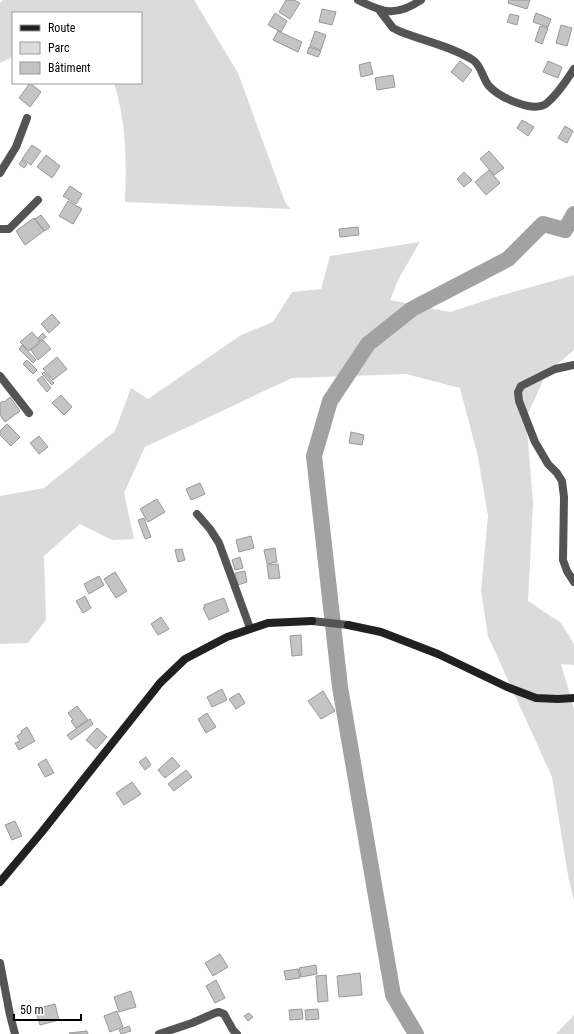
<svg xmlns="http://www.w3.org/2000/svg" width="574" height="1034" viewBox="0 0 574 1034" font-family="'Roboto Condensed',sans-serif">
	<rect width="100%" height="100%" fill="#fff"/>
	<path fill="#dbdbdb" d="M3,0H194L238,73L285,202L290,209L125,202C127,162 126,121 114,83H141V13H13V57L0,63V3Z
		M420,242L399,278L390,300L450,312L499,296L574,275V350L546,374L526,418L533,503L528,601L561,623L574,644V665L561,664L574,709V901L569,881L552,777L488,636L481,591L488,516L478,457L460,388L406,374L292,378L145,447L124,493L134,539L112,540L80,524L44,556L46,620L28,643L0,644V496L44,488L115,431L131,388L148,399L241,335L273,322L292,292L321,289L330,256Z
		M574,1015V1034H556Z"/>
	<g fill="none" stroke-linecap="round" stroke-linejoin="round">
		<path stroke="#a2a2a2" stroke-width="16" d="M416,1034L393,995L340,687L314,456L330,401L368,344L412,309L508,259L543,224L565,230L574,214"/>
	</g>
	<path fill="#c4c4c4" stroke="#989898" d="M286,0H294L300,3L290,19L279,12Z
		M509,0H530L527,9L508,3Z
		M322,9L336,12L332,25L319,22Z
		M275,13L287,21L281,32L268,25Z
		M536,13L551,19L548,27L533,22Z
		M510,14L519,16L517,25L507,22Z
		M561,25L572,28L567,46L556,43Z
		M540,26L548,28L542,44L535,41Z
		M278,31L302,42L298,52L273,40Z
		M315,31L326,35L321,50L310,46Z
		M309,47L321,51L318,57L307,53Z
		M460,61L472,70L463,82L451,72Z
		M548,61L562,67L558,78L543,72Z
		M370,62L373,74L361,77L359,65Z
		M393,75L395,87L377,90L375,78Z
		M30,83L41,92L30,107L19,98Z
		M522,120L534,127L528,136L517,128Z
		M565,126L573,131L567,143L558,138Z
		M32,145L41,151L31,165L22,159Z
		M489,151L504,168L494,175L480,159Z
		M46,155L60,166L52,178L37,167Z
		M22,160L27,164L24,168L19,164Z
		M489,170L500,183L486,195L475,182Z
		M464,172L472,180L464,187L457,179Z
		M70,186L82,194L76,204L63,196Z
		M68,201L82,209L73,224L59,216Z
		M41,215L50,227L45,231L35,219Z
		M34,218L44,231L25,245L16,231Z
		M358,227L359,235L340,237L339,229Z
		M52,314L60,323L49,333L41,324Z
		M32,332L40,341L29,351L20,342Z
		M43,333L46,337L40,341L38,338Z
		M43,340L51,349L38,360L31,350Z
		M22,345L36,360L33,363L19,349Z
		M57,357L67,369L53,380L43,369Z
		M27,360L37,370L33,374L23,364Z
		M44,372L54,383L52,385L42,374Z
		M42,376L51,388L47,392L37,380Z
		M61,395L72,407L64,415L52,403Z
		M10,397L20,411L5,422L0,415V403L3,401L4,402Z
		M7,424L20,437L11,446L0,435V431Z
		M351,432L364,435L362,445L349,443Z
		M39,436L48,447L39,454L30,443Z
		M200,483L205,494L191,500L186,489Z
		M157,499L165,512L148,522L140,509Z
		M144,518L151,537L145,539L138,520Z
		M251,536L254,548L239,552L236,540Z
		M275,548L277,562L267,564L264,550Z
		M182,549L185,560L178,562L175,550Z
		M240,557L243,568L235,570L232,560Z
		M278,564L280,578L269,579L267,565Z
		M245,571L247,582L238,585L235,573Z
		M115,572L127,591L116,598L104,579Z
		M99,576L104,585L89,594L84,584Z
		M85,596L91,608L83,613L76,601Z
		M224,598L229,611L209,620L203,608L205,607L204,605Z
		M161,617L169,629L158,635L151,624Z
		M301,635L302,655L292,656L290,636Z
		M222,689L227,700L212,707L207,697Z
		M323,691L335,711L321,719L308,701Z
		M239,693L245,703L236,709L229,699Z
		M77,706L88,720L76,728L71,721L73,720L68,713Z
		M207,713L216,727L206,733L198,719Z
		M90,719L93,724L71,740L67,735Z
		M27,727L35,741L19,750L15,743L20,741L17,736L22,733L21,731Z
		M97,728L107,737L96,749L86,740Z
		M146,757L151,765L145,770L139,762Z
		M172,757L180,766L165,778L158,770Z
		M46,759L54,773L45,777L38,764Z
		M186,770L192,777L174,791L168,784Z
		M132,782L141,794L124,805L116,793Z
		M15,821L22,836L12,840L5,825Z
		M220,954L228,967L213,976L205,963Z
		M316,965L317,974L301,977L299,968Z
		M298,969L300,978L286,980L284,971Z
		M360,973L362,995L339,997L337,976Z
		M326,975L328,1001L318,1002L316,976Z
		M216,980L225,998L215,1003L206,986Z
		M131,991L136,1007L119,1012L114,997Z
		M55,1004L59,1020L40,1025L35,1009Z
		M302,1009L303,1019L290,1020L289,1010Z
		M318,1009L319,1019L306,1020L305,1010Z
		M117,1011L123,1027L110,1032L104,1016Z
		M249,1013L253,1017L248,1021L244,1016Z
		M129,1026L131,1031L121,1034L119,1030Z
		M87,1031L88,1034H70L69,1033Z"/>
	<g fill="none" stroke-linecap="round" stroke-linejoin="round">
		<path stroke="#545454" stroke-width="8" d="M358,0C383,13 396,17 421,0
			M380,11L393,28L399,31C423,41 451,46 473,60C481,65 483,79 489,86C499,97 534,114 547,103C557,95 567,80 574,69
			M0,173L16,147L27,118
			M0,229H9L38,200
			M574,365L555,369L521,386L518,392L519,401L535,442L548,464L557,473L562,481L564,497L563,560L567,571L574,582
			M0,376L29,413
			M197,514L210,529L219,543L250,628
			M312,621L348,625
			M0,963L10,1015L15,1034
			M159,1034L192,1023L215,1013L219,1012L224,1014L233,1030L237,1034"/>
		<path stroke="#212121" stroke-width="8" d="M348,625L381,632L438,654L507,687L536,698L558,699L574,698
			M0,882L41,833L160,683L185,659L227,637L268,623L312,621"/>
	</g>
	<rect x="12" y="12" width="130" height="72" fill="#ffffff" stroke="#999999"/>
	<rect x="20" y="25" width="20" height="6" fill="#212121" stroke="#999999"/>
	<text x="48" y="32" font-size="12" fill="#000000">Route</text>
	<rect x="20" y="42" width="20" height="12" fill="#dbdbdb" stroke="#999999"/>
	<text x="48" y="52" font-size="12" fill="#000000">Parc</text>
	<rect x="20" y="62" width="20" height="12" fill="#c4c4c4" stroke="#999999"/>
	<text x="48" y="72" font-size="12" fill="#000000">Bâtiment</text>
	<path d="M14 1014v6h67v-6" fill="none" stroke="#000000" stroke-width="2"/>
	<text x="20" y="1014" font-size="12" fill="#000000" stroke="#ffffff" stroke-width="3" paint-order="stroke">50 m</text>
</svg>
